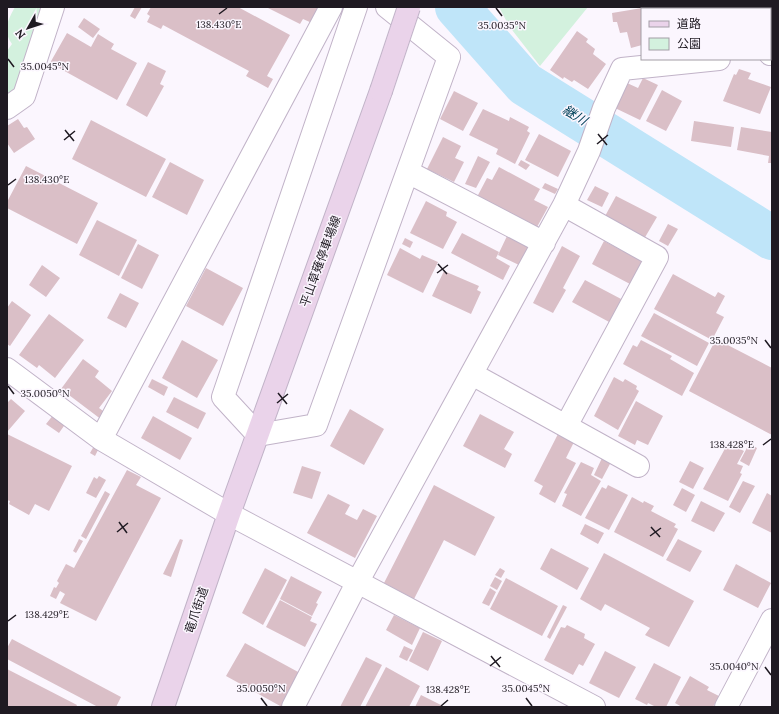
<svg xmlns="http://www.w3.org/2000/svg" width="779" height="714" viewBox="0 0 779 714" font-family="Lora,'Noto Sans JP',serif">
	<rect width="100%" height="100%" fill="#fbf6fe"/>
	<path fill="#d3f1de" d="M15,7H45L16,92L7,98V51L12,44C2,30 8,20 15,7Z
		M499,7H588L540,66L509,26Z"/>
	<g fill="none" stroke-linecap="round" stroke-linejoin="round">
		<path stroke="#bfe5f9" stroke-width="44" d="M457,7L525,84L772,238"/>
	</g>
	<path fill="#dabfc7" d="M135,7H142L135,19L130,16Z
		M151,7H238L290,35L267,76L273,79L268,88L246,76L249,71L163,25L161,29L147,22L150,16L147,14Z
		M266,7H321L312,23L303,19L300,24Z
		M653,7V9H642V8Z
		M675,7H710V9H675Z
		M730,7H758V9H731Z
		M642,8V45L631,48L627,32L620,33L617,22H613L612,13Z
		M84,18L100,29L93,38L78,27Z
		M577,31L588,39L586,42L595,49L593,54L606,64L588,89L574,80L572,82L564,77L563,79L550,70Z
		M67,33L91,47L98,34L114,44L111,49L137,63L117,100L50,63Z
		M148,62L166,71L160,84L164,86L147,117L126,105Z
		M739,69L751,73L748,79L771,87L760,114L723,101L734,74L736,75Z
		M643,78L658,85L640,120L615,108L627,83L638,88Z
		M662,90L682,101L666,131L646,121Z
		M454,91L478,103L463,131L440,119Z
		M483,109L509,121L510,117L529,127L527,131L530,133L515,164L496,154L498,149L469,135Z
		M18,119L24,128L27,127L35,139L14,153L7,143V126Z
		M91,120L166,159L146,197L72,159Z
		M694,121L734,127L731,147L691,141Z
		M741,127L772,132V163H768L769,156L737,150Z
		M539,134L571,151L558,177L525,160Z
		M443,137L461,146L455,158L464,162L454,182L427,169Z
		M478,156L490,162L476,188L465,184Z
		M521,160L530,165L526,170L518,165Z
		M170,162L204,180L187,215L152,197Z
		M26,166L98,203L77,244L7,208V202Z
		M499,167L540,189L534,200L548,207L537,227L523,219L522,222L477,197L487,178L492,180Z
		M545,183L558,189L555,194L542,188Z
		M595,186L609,193L602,207L587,200Z
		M616,196L657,217L644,239L604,218Z
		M426,201L447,212L446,216L457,222L443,249L410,233Z
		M97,220L137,240L119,276L79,255Z
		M668,224L678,229L668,246L659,241Z
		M462,233L499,252L496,258L510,266L503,280L451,253Z
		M507,236L529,247L519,265L498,255Z
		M405,238L413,242L410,248L402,244Z
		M604,241L642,261L630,284L592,264Z
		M138,244L159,255L142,289L121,278Z
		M562,246L580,256L563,288L566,290L553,313L533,303Z
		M400,248L420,259L422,255L438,262L423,293L387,275Z
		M42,265L60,278L46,297L29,285Z
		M206,268L243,288L223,326L186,306Z
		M444,271L479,286L477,290L481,292L471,314L432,296Z
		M673,274L715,297L718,292L725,296L716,313L724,317L712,340L654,309Z
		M585,280L623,300L611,323L572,302Z
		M120,293L139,303L126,328L107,318Z
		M12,301L31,315L10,346L7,344V308Z
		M654,313L709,343L697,366L641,336Z
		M49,314L84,340L55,378L39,365L37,368L19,355Z
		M716,339L772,368V435L689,391Z
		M182,340L218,360L197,398L162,378Z
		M641,340L672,356L670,359L694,373L682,396L623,364L633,345L637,347Z
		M83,359L99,371L95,377L112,391L99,408L106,413L102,420L61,389Z
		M614,377L623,382L625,379L637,386L636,389L639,391L618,430L594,416Z
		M152,379L168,387L164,396L148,387Z
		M174,397L206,413L198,429L166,412Z
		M11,399L25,411L7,432V403Z
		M636,401L663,416L648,445L637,440L635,445L618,436Z
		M350,409L384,429L364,465L330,446Z
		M54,414L66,423L59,433L46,424Z
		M480,414L514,432L504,449L512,454L505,468L463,446Z
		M153,416L192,438L180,460L141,438Z
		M7,434L72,466L49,511L35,504L29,515L9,504L10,501L7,500Z
		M558,434L574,442L566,458L576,463L555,503L539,494L543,486L534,481Z
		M728,443L744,451L737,464L743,466L740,473L742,474L728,501L703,489Z
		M749,444L757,448L749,466L740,461Z
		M94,446L99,448L95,456L90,453Z
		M602,458L611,462L602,479L594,475Z
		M690,461L704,468L693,489L679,482Z
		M581,462L594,468L591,475L601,481L581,516L562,506L567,494L564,493Z
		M302,466L321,472L312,499L293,493Z
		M127,470L141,477L136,485L161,498L96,621L60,603L65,594L60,591L56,599L50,596L54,587L56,588L59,583L57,581L66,564L74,568Z
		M99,476L106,480L96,498L86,493L94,477L97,479Z
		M743,481L755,486L740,513L729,507Z
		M434,485L495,517L475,556L444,540L414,599L384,583Z
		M608,485L628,495L609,530L585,518L602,487L606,489Z
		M682,488L695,495L686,512L673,505Z
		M105,491L110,494L86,539L81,536Z
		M767,493L772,496V533L752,523Z
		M328,494L350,505L345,514L357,520L363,509L377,516L355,558L307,533Z
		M632,497L643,503L644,501L654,506L651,511L676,524L674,527L678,529L663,557L614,532Z
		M701,501L725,513L714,532L691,521Z
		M585,524L604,533L598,544L580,534Z
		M79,539L83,541L76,553L73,551Z
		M180,539L183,540L171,577L163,574Z
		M678,539L702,551L690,572L666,560Z
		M551,548L589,568L577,590L540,569Z
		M604,553L694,601L669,647L645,635L650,628L605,604L601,611L580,599Z
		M736,564L771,583L758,608L723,590Z
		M265,568L287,580L263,625L242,613Z
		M500,568L505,571L501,578L495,575Z
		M291,576L322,592L316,603L318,604L312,616L280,599Z
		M495,577L502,581L497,590L490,586Z
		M506,578L558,606L542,636L490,609Z
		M490,588L496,592L489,606L482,603Z
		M280,600L312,617L310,621L317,624L305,647L266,627Z
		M563,605L567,607L550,639L547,637Z
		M394,615L420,628L412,645L386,630Z
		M567,625L585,634L584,638L595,644L583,666L579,664L573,675L544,660L561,627L565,628Z
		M423,632L442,641L428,671L409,661Z
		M12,639L121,697L116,707H98L7,659V648Z
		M245,643L300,673L282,707L226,676Z
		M404,646L413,650L407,661L399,657Z
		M605,651L636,667L619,698L589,683Z
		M366,657L382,665L360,707H340Z
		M654,663L681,677L666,707H656L648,703L647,705L635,699Z
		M386,667L420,686L409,707H365Z
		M7,669L77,705L76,707H7Z
		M690,676L709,687L707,690L719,696L713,707H682L675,703Z
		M421,695L445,707H415Z"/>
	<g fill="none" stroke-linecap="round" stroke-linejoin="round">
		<g stroke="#c1b3c8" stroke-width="24">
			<path id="minor" d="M356,7L223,397L258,435L316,425L449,57L387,7
				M770,54L772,53
				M7,108L24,96L53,7
				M408,172L544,243
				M564,205L657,257L566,426
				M7,369L101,439L229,514L594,707
				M472,374L638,466
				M101,439L331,7
				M293,707L358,581L564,205L589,151L604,108L622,69L719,59
				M726,707L772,620"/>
		</g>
		<g stroke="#c1b3c8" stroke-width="24">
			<path id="secondary" d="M163,707L229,514L381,91"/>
		</g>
		<use href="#minor" stroke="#fff" stroke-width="22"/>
		<use href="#secondary" stroke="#ead3ea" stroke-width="22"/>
		<g stroke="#c1b3c8" stroke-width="24" stroke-linecap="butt">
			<path id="secondary-bridge" d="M381,91L409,7"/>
		</g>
		<use href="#secondary-bridge" stroke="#ead3ea" stroke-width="22"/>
	</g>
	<path fill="none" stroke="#1f1a22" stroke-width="1.5" d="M496,8L502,16M219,14L227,8M8,59L14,67M65,130L74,141M598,134L607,145M64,140L75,131M597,144L608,135M8,185L16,179M438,264L447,274M437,273L448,265M765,340L771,348M8,386L14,394M278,393L287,404M277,403L288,394M763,445L771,439M119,522L127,533M651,527L660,537M117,532L128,523M650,536L661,528M8,621L16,615M491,656L500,667M490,666L501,657M765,667L771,675M261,698L267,706M526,698L532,706M441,706L448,700"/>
	<g text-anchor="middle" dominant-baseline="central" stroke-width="3" stroke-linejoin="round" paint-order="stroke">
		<g font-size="12" fill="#1f1a22" stroke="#fbf6fe">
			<text transform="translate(320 261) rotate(-70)">平山草薙停車場線</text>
			<text transform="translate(196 610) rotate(-71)">竜爪街道</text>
		</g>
		<g font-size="13" font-style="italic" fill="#00415a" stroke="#fbf6fe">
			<text transform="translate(575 115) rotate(32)">継川</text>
		</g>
	</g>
	<g font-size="10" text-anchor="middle" fill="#1f1a22" stroke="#fbf6fe" stroke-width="3" stroke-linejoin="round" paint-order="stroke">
		<text x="219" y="28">138.430°E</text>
		<text x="502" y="29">35.0035°N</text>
		<text x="45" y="70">35.0045°N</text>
		<text x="47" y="183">138.430°E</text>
		<text x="734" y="344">35.0035°N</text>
		<text x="45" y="397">35.0050°N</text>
		<text x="732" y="448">138.428°E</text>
		<text x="47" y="618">138.429°E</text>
		<text x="734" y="670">35.0040°N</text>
		<text x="261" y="692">35.0050°N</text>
		<text x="526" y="692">35.0045°N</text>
		<text x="448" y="693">138.428°E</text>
	</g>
	<rect width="779" height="714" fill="none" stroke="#1f1a22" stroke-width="16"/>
	<rect x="641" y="8" width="130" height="52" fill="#fbf6fe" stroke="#a39ea6"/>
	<rect x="649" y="21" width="20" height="6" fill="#ead3ea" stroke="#a39ea6"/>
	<text x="677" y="28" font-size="12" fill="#1f1a22">道路</text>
	<rect x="649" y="38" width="20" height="12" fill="#d3f1de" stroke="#a39ea6"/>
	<text x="677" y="48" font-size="12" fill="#1f1a22">公園</text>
	<g transform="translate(28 28) rotate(231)" stroke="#fbf6fe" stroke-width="3" paint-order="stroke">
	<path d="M0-3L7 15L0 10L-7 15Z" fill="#1f1a22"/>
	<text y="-6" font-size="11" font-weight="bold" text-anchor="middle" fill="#1f1a22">N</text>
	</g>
</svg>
